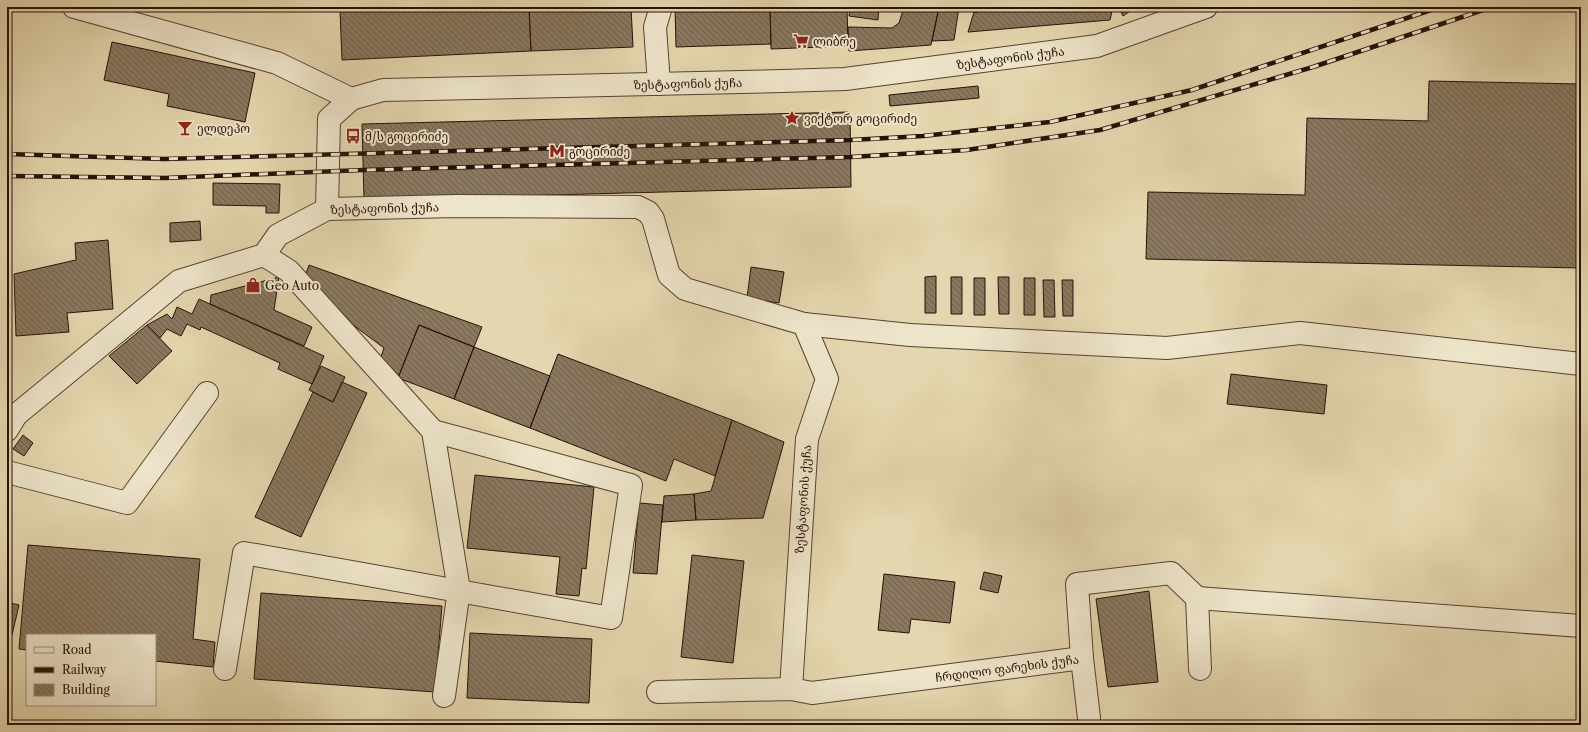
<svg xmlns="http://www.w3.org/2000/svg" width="1588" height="732" viewBox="0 0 1588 732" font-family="'Libre Caslon Text','Noto Serif Georgian',serif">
	<defs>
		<pattern id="building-back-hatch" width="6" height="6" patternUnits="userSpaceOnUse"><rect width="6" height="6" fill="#89775e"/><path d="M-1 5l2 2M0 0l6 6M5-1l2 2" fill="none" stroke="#70604c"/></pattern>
	</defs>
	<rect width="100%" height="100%" fill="#e4d6ae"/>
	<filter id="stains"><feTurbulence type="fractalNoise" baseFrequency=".005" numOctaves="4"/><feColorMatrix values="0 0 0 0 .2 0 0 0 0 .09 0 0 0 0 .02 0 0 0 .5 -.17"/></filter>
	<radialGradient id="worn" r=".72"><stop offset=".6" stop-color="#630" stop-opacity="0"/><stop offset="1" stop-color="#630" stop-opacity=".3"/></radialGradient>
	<path fill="url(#building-back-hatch)" stroke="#271108" d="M428,7H529L531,51L342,60L340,11Z
		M529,7H631L633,47L531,51Z
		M675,7H770L771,44L676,47Z
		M770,7H847L848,46L771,49Z
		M850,7H879L878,20L849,16Z
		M904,7H939L931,45L849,51L848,27L892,28L899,23Z
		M939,7H959L954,40L932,41Z
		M979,7H1113L1110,20L968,32L974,12L977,13Z
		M1122,7H1136L1123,16L1121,12Z
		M112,42L255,73L245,122L167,106L169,94L104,80Z
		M1429,81L1581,84V268L1146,259L1148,192L1305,195L1307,118L1428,121Z
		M978,86L979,98L890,106L889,95Z
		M850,112L851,187L364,200L362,124Z
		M213,183L280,184L279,213H266V206L213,205Z
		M200,221L201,240L170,242V223Z
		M108,240L113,309L67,313L69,332L16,336L14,274L76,260L75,243Z
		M309,265L482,327L474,347L419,325L398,378L378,365L384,348L314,296L303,282Z
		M751,267L784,272L779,303L747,298Z
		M936,276V313H925V277Z
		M279,277L274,310L312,327L304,346L210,304L211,295Z
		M951,277H962V314H951Z
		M998,277H1009V314H999Z
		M974,278H985V315H974Z
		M1024,278H1035V315H1024Z
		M1043,280H1054L1055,317H1044Z
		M1062,280H1073V316H1063Z
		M199,299L324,356L312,384L278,369L280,363L201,327L200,330L187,324L181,336L167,329L160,338L147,325L167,314L172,319L177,307L192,314Z
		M147,325L172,351L137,384L109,356Z
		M419,325L474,347L454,399L398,378Z
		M474,347L550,376L530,428L454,399Z
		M558,354L732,420L715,476L674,459L666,481L530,428Z
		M321,366L345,377L333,402L309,390Z
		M1231,374L1327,385L1324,414L1227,404Z
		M342,382L367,393L301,537L255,517L313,392L333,402Z
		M732,420L784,442L763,518L696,520L694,494L711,491Z
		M23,435L33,443L24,456L13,449Z
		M475,475L594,487L586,569L582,568L579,596L556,594L560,557L467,548Z
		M694,494L696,520L662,522L664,496Z
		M639,503L663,505L657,574L633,573Z
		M28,545L200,559L193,639L215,642L213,667L155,661V635H27V650L19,649Z
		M692,555L744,561L733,663L681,657Z
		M984,572L1002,576L998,593L980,589Z
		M884,574L955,582L950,623L911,619L909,633L878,630Z
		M1149,591L1158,682L1108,687L1096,599Z
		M261,593L442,606L435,692L254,679Z
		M7,602L19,605L8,652H7Z
		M470,633L592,639L589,703L467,698Z"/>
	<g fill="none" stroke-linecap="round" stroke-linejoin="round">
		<g stroke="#564232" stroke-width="24">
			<g id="minor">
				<path d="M74,7L277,63L351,99"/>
				<path d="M659,84L655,27L661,7"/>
				<path id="s1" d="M327,209L329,119L351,99L383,90L783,81L845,79L1097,46L1206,7"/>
				<path d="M264,255L289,271L433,431L459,590L444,696"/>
				<path d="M804,324L910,335L1167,348L1300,333L1581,364"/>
				<path id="s2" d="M7,430L16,415L179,281L264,255L278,235L327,209L456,206L638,207L648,212L653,219L669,275L685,289L804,324L827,379L807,439L791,689"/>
				<path d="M7,472L127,503L207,393"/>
				<path d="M1197,598L1581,626"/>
				<path d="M1082,658L1089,718"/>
				<path d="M225,669L244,553L611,618L631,485L433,431"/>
				<path id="s3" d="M658,692L791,689L812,693L1082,658L1077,584L1171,573L1197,598L1200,669"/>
			</g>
		</g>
		<use href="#minor" stroke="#ede4ca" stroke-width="22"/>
		<g stroke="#271108" stroke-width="4.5">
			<path id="rail" d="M7,154L164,159L851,140L923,136L1050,122L1192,90L1440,7
				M7,176L165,178L363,170L851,157L967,150L1100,130L1313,67L1492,7"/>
		</g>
		<use href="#rail" stroke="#ede4ca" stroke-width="3" stroke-dasharray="9" stroke-linecap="butt"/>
	</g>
	<defs>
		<g id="supermarket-bare" transform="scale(1.2)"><path d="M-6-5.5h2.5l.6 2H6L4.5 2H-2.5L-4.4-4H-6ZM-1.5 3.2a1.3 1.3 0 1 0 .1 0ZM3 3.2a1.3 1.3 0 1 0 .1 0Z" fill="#8f2418" stroke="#ede4ca" stroke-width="2.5" paint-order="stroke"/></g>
		<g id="sight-bare" transform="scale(1.2)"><path d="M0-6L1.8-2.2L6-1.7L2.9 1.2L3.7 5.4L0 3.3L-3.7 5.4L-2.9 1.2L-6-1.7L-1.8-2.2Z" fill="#8f2418" stroke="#ede4ca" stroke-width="2.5" paint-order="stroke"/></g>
		<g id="bar-bare" transform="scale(1.2)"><path d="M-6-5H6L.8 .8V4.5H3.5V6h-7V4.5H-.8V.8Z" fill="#8f2418" stroke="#ede4ca" stroke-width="2.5" paint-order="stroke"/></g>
		<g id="bus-bare" transform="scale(1.2)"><path d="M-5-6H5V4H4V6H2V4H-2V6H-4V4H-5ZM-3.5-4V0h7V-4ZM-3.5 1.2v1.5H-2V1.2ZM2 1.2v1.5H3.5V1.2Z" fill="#8f2418" stroke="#ede4ca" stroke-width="2.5" paint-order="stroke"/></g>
		<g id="metro-bare" transform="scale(1.2)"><path d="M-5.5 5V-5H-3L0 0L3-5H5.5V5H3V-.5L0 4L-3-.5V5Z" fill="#8f2418" stroke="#ede4ca" stroke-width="2.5" paint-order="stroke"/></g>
		<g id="shop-bare" transform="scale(1.2)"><path d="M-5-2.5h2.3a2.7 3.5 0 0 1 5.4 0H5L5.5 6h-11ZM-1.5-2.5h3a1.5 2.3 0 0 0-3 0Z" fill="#8f2418" stroke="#ede4ca" stroke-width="2.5" paint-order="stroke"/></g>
	</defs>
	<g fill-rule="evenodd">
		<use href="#supermarket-bare" x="801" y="41"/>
		<use href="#sight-bare" x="792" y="118"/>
		<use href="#bar-bare" x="185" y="128"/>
		<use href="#bus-bare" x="353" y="136"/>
		<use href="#metro-bare" x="557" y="151"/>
		<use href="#shop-bare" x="253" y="285"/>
	</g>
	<g text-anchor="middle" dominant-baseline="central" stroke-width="4" stroke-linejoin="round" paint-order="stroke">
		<g font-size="12" fill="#271108" stroke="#ede4ca" text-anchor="start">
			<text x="813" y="41">ლიბრე</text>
			<text x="804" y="118">ვიქტორ გოცირიძე</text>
			<text x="197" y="128">ელდეპო</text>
			<text x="365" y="136">მ/ს გოცირიძე</text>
			<text x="569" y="151">გოცირიძე</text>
			<text x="265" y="285">Geo Auto</text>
		</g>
		<g font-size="12" fill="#271108" stroke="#ede4ca">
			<text stroke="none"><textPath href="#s1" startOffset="782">ზესტაფონის ქუჩა</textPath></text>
			<text stroke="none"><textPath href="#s1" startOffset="458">ზესტაფონის ქუჩა</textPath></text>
			<text stroke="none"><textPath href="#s2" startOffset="455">ზესტაფონის ქუჩა</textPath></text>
			<text transform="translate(803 499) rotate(-86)">ზესტაფონის ქუჩა</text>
			<text stroke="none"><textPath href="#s3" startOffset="351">ჩრდილო ფარეხის ქუჩა</textPath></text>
		</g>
	</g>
	<rect width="1588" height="732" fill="none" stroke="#e4d6ae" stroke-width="24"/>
	<rect x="8" y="8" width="1572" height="716" fill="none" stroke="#271108" stroke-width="2"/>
	<rect x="12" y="12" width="1564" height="708" fill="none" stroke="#271108"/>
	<rect x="26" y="634" width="130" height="72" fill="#ede4ca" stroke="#9e907c"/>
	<rect x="34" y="647" width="20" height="6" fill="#ede4ca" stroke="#9e907c"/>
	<text x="62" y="654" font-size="12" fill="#271108">Road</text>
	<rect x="34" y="667" width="20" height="6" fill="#271108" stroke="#9e907c"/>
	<text x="62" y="674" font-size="12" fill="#271108">Railway</text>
	<rect x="34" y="684" width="20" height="12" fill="url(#building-back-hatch)" stroke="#9e907c"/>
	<text x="62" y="694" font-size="12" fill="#271108">Building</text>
	<rect width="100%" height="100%" filter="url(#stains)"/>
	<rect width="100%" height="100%" fill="url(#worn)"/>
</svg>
